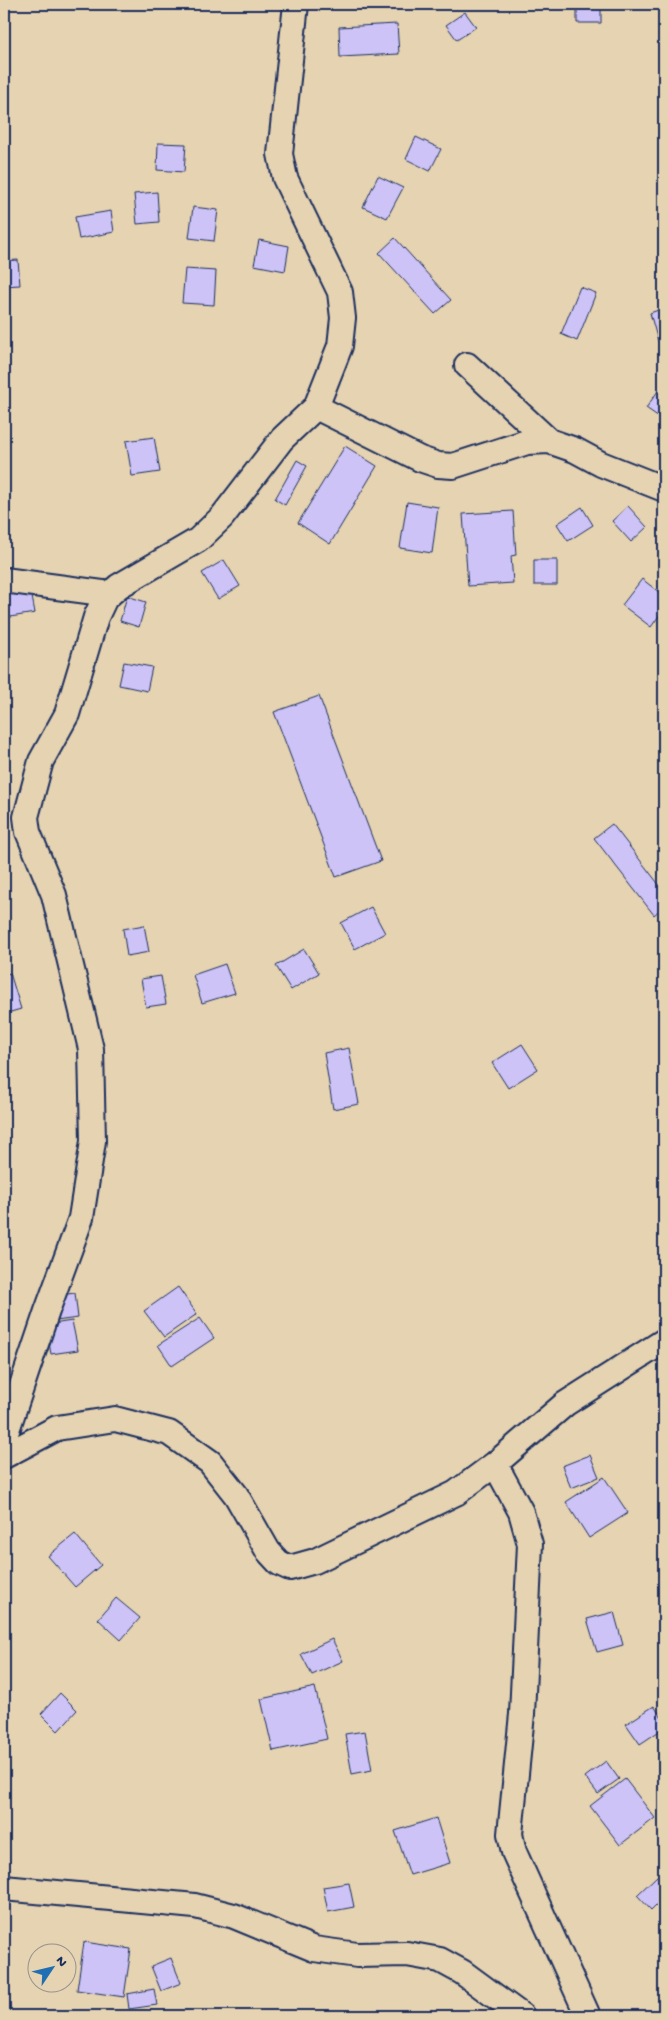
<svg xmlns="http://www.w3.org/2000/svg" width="668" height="2020" viewBox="0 0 668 2020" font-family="'Gochi Hand',sans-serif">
	<rect width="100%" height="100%" fill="#e6d3b1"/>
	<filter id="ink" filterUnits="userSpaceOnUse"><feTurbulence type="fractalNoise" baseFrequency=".02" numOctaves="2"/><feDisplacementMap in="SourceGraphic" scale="10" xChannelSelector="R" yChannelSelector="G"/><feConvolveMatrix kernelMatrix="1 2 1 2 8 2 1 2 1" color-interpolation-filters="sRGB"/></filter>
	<g filter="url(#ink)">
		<path fill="#cdc3f6" stroke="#1b2f5e" d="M577,4H601V23H577Z
			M465,12L476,27L457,40L446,25Z
			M397,24L399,54L340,57L339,27Z
			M416,137L441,149L430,171L406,159Z
			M158,143L186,144L184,172L157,170Z
			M378,176L403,188L387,218L363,207Z
			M157,192L159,222L137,224L134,194Z
			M193,207L218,210L214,241L189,238Z
			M111,211L114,232L79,239L75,217Z
			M395,238L451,300L435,314L379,253Z
			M259,240L289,246L285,271L254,265Z
			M18,260L20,285L4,286V261Z
			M185,269L216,271L214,305L182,303Z
			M580,287L596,293L577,341L561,334Z
			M664,308V340L658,341L650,313Z
			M658,391L664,395V416L662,419L646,408Z
			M154,437L160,472L132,476L126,441Z
			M345,446L377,466L330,544L298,523Z
			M297,460L307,466L285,505L275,499Z
			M407,502L438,507L432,553L400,548Z
			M628,506L647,527L631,542L612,521Z
			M582,507L593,525L568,541L557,524Z
			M513,511L516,555L511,556L513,583L468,586L463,514Z
			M224,560L240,586L218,599L202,573Z
			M534,560H557V585H534Z
			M642,579L664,596V609L651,627L622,605Z
			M31,591L35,613L4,618V596Z
			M127,596L146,602L139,627L120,621Z
			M124,662L152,667L147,691L119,685Z
			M319,696L381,861L336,877L274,712Z
			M612,824L664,891V906L654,915L594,838Z
			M371,907L385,933L355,949L341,923Z
			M144,925L149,952L127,956L123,929Z
			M304,949L319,973L291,990L276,966Z
			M225,964L235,993L202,1003L193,975Z
			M10,973L21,1009L4,1014V975Z
			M161,976L166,1004L146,1007L141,979Z
			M522,1044L538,1069L508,1088L492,1063Z
			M349,1048L359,1104L333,1109L324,1053Z
			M178,1287L197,1314L164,1337L144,1311Z
			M75,1293L78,1318L56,1321L53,1296Z
			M200,1318L214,1338L172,1366L158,1345Z
			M72,1321L78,1350L51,1354L46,1325Z
			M590,1455L599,1477L571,1488L562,1466Z
			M604,1477L628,1513L589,1538L566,1502Z
			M75,1534L101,1565L75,1587L48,1556Z
			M116,1598L140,1618L121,1640L98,1619Z
			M614,1612L623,1645L597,1652L587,1619Z
			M332,1639L343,1661L312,1675L301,1654Z
			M315,1687L327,1739L273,1751L261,1699Z
			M60,1693L77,1710L58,1731L41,1714Z
			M654,1706L664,1721V1728L640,1744L626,1724Z
			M365,1731L372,1770L352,1774L345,1734Z
			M606,1761L619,1779L598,1794L585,1777Z
			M625,1779L655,1818L620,1845L590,1806Z
			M436,1818L450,1863L410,1875L395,1831Z
			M657,1876L664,1883V1897L651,1910L637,1895Z
			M349,1883L354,1907L328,1912L323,1887Z
			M84,1942L131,1949L124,1997L77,1990Z
			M171,1958L181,1983L161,1991L151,1966Z
			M154,1989L157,2005L129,2009L127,1994Z"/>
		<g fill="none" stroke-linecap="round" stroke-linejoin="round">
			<g stroke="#1b2f5e" stroke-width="28">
				<path id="street" d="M467,365L549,441
					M316,407L420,459L438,465L453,466L527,442L549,441L575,450L601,464L664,489
					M4,580L110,594
					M4,1439L47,1311L81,1218L93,1141L91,1049L54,895L28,832L26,817L41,761L67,714L96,617L105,598L119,586L198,540L222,517L282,439L316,407L340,346L343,318L340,292L285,178L280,154L296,4
					M4,1456L57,1428L115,1419L169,1433L210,1462L236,1495L268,1551L279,1563L290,1568L315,1561L456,1493L495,1464L565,1404L664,1341
					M495,1464L521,1512L530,1544L522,1714L510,1834L514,1852L588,2016
					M4,1888L195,1906L234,1916L314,1949L357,1955L407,1954L440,1960L462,1972L522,2016"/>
			</g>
			<use href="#street" stroke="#e6d3b1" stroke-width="24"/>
		</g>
	</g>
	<rect width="668" height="2020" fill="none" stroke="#e6d3b1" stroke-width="20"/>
	<rect x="10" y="10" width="648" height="2000" fill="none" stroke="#1b2f5e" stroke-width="2" filter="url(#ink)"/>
	<g transform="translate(52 1968) rotate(55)"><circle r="24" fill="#e6d3b1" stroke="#959190"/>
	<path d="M0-4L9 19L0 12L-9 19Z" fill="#1f6fb2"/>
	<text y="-8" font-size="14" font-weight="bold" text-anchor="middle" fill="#1b2f5e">N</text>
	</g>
</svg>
